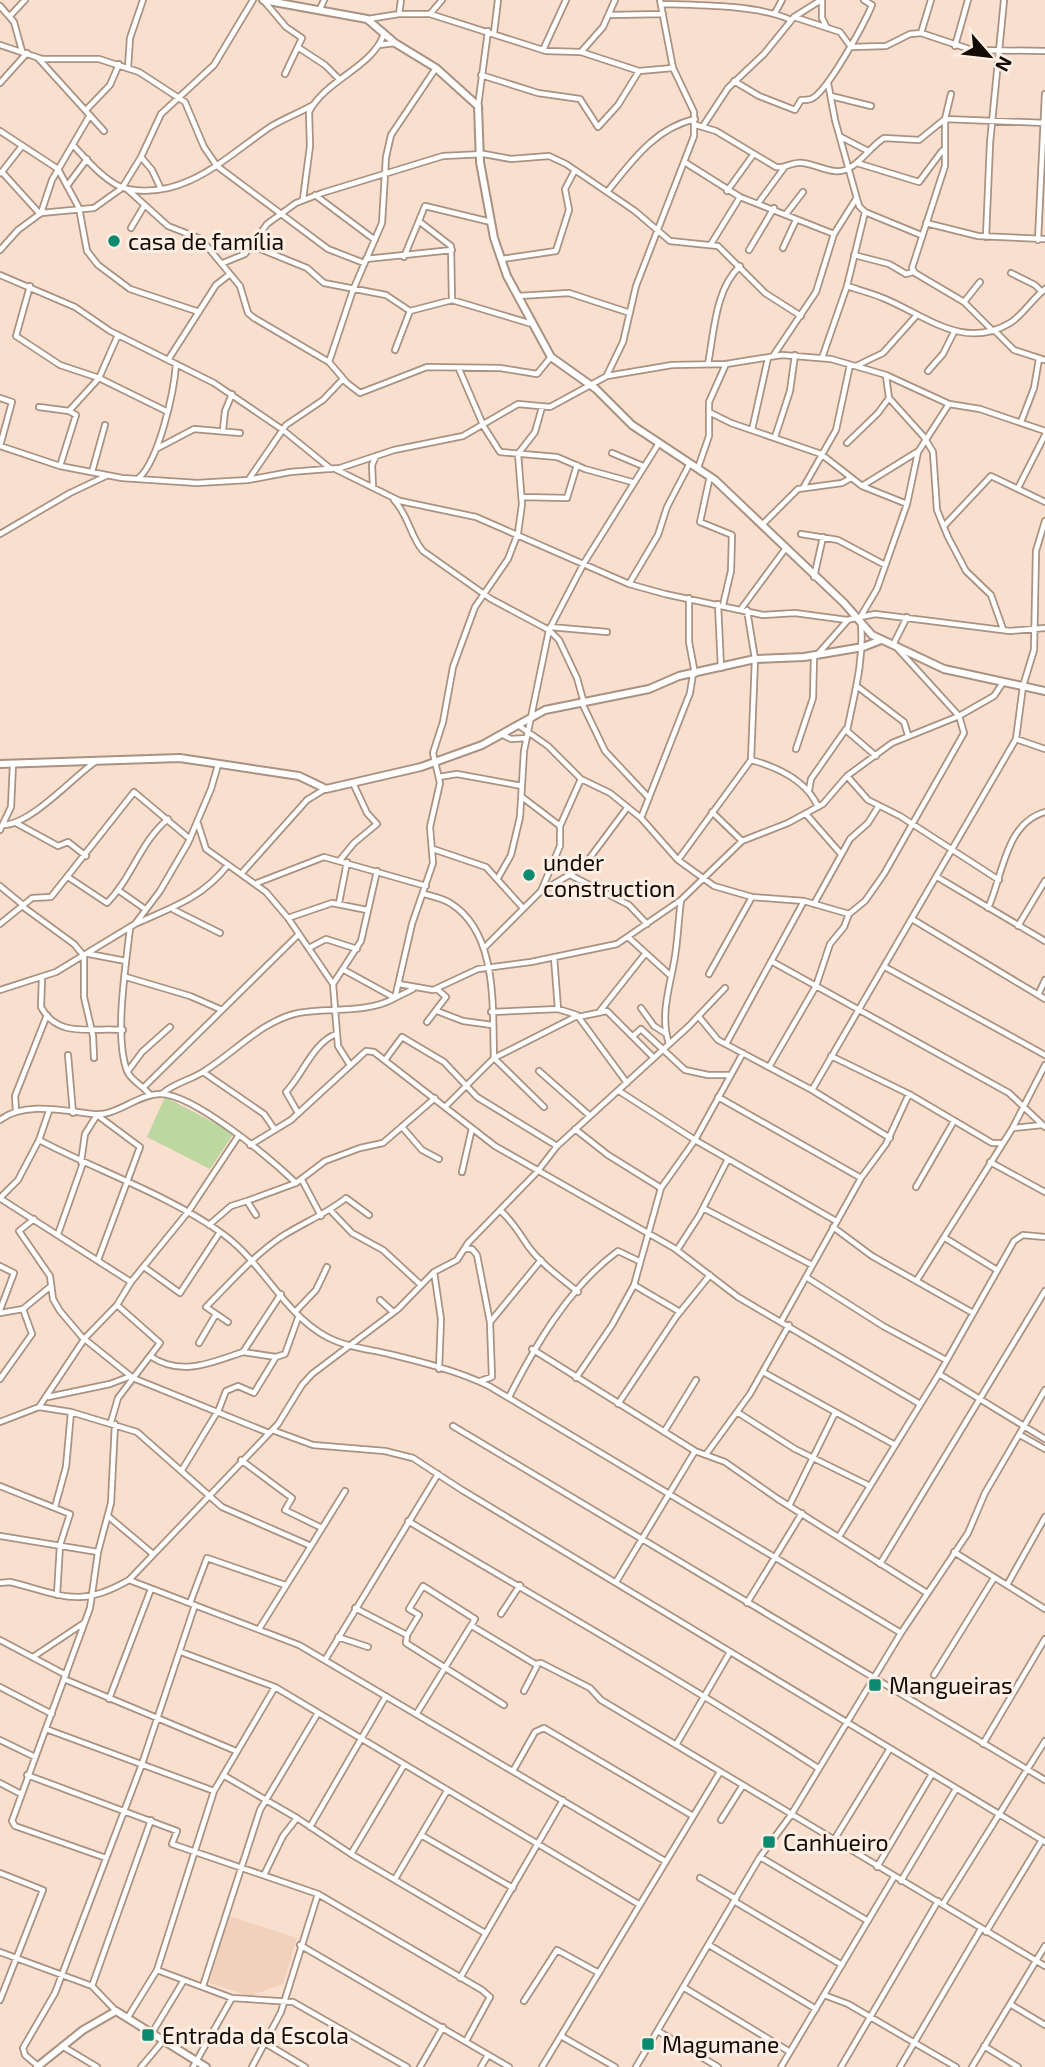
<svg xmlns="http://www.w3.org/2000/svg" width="1045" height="2067" viewBox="0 0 1045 2067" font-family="'Exo 2',sans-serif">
	<rect width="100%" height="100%" fill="#f8dfce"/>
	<path fill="#f1d1bc" d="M229,1916L297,1938L283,1984L250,1996L209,1983Z"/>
	<path fill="#bdd7a0" d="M165,1097L234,1133L210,1169L147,1137Z"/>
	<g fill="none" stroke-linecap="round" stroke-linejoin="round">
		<g stroke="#a99282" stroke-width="8">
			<path id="street" d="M822,0V18L826,26
				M264,1L286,27L302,38L285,74
				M661,4C698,5 759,5 791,20
				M0,6L14,22L22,51
				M320,9L324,0
				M775,13L782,0
				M399,14L401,0
				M430,14L442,0
				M610,15L663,14
				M10,16L25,0
				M794,17L840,32L851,47L886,46L910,34L921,33L972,50L1045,51
				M368,19L399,14H430L546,51L581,52L639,71L673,68
				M494,33L498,0
				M921,33L931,0
				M0,45L42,59H99L139,72L185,102L204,147L217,166L328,249L364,263
				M379,45L395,43
				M955,46L968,0
				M299,48L325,65L339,79
				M543,50L566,0
				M581,52L603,27L615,0
				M38,58L104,131
				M128,68L130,38L143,0
				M481,75L538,93L580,99L598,127L618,105L639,71
				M734,81L759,96L795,110L801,100C804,100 808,100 811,99C827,93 865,22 872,5L864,0
				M0,83L27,53
				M828,83L835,120L859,206L865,212L921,235
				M951,94L945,119V166L912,268L915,273L964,302L993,331
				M831,96L871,106
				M478,106L488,31
				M87,109L110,85L119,64
				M696,125L716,131L776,167C786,169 792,161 803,163C813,164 824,170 835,171C854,174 869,147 884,138L919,140L945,119L1045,123
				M703,126L728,88L764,54L794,17L821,0
				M0,131L58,169L79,208L87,251L98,265L130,289L199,312
				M841,137L868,151
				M73,145C86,159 108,185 127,189C185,200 226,157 270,127C283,119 299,113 313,105
				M141,157L152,170L161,189
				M686,163L740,197L834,234
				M857,163L919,182L942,151
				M2,172L40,214
				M1,173L22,146
				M67,186L87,159
				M127,189L168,226L201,239L240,286L248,313L254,318L329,362L347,383L360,393L427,367L500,368L537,374L551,357
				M727,191L753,155
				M607,192C632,161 655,128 695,119
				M315,195L375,240
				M303,199L310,146L309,112C326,79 372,68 384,34
				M759,202L784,168
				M41,213L52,180L90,115
				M786,214L803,192
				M420,222L451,246L452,300
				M926,223L978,236L1045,239
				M131,228L144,206
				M986,237L990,143L1004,0
				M1038,240L1045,94
				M711,244L740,197
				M253,246L307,268L324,283L386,295L410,311
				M783,248L796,220
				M0,250L18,230L41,213L94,208L122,188L141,157L161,114L214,65L253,0
				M749,250L774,208
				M854,255L889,264L906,274L913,272
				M404,257L425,206L491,222
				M366,259L452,250
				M502,259L556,251L569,210L565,189L575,170
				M223,263L245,254L267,224L296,203L322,193L443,156L484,154L511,159L549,156L566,164L635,211L670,241L718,246L765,293L801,316
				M1011,273L1035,285L1042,292
				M0,275L75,307L110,331L214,383L283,430L331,469
				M30,286L16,336L60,365L99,378L166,411
				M847,286C859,290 871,293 883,298C925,315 963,351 1010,323C1023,315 1032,299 1045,289
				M518,296L569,293L630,313
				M964,302L980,282
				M994,330L1014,350L1045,360
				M395,350L410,311L452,300L532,324
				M773,356L816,292L834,234L856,199
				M822,358L847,286L865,212
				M168,360L216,285L230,274
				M329,362L353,290L382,223L386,157L391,135L436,68
				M708,364C714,333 715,289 740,266
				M856,366L883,353L916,316
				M459,369L484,427L500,452L557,457L585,469L632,482
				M928,371L943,354L954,332
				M607,375L623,342L636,286L694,136V112L673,68L660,0
				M886,376L889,398L924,437L933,452L937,510L948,537L966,571L991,595L1003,629
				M0,398L12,402L0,446
				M39,407L69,411L76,415L60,466
				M69,411L99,378L118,335
				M709,412L731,423L821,454L862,486L907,504
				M1021,422L1034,388L1039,359
				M223,430L225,411L232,394
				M752,430L768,358
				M775,437L790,391L795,355
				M847,443L878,413L889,398
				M0,446L60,466L122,478L197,483L248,480L290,472L340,468L394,450L463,436L518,404L550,407L607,376L672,365L726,364L782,355L831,359L886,375L949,404L980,409L1045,431
				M158,448L194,429L240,433
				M612,453L643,466
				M698,468L709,436V402L726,364
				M335,469L400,501L476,517L629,584L665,594L763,615L795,613L847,620L875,614L1010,631L1045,628
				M92,472L105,425
				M710,476L700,522L732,535L731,571L723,605
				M139,478C159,459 174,393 176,364
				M249,479L286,425L323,400L343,379
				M862,486L917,452
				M373,487L372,465L376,456
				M803,488L836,430L850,365
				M1018,488L1045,435
				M522,497L567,498L577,465
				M394,500C409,516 410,536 423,551L491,599L549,630L559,640L577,678L584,703
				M763,524L798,489L842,483L851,478
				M944,526L991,476L1045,502
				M0,534L70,493L106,476
				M801,534L838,540L885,565
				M814,577L823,537
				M629,584L658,535L667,507L690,463
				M689,598V642L695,674
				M718,604L721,668
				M741,609L786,548
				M861,616L877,589L907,504L918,452L949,404
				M861,624C864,662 854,695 847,731L876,756
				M550,627L607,632
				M893,645L907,617
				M818,654L847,621
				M858,687L904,722L908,735
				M582,703L605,751L649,798
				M518,725L548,746L581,779L610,793L641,818L678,860L714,886L752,897L804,901L849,914
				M503,735L511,739L527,738
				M1016,739L1045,749
				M796,749L813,698L814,656
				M751,760C777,767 807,781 818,807
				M847,776L868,800L900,816L999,880
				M439,777L457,774L522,786
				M809,790L811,779L846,729
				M522,797L560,826
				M712,812L742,841
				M806,814L841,854
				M641,818L690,693L693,674
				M16,823L58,846L68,842L86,856
				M198,824L206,849L266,892L288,918L333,984L338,1046L350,1065
				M5,825C33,822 71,779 95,762
				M0,830L11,807L13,764
				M433,849L486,867L523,908
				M340,860L354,843L377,824L367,813L353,783
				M678,860L751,760L755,659L747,610
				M241,874L307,800L325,789
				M572,876L629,905L647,924
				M68,877L107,903C132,878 140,842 168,819
				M937,877L1045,941
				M498,878L511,855L520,817L524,751L549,630L584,563L659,443
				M257,883L324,857L426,886
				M0,886L23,905
				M118,890L145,909
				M541,891L560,846V826L581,779
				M424,894C432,896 442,898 450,903C499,933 492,1009 494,1058L446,1106
				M339,903L347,862
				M814,904L850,839L868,823L878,807
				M22,906L74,944L84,956V997L93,1036L94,1058
				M988,908C1003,876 1005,823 1045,812
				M174,910L220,933
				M288,918L332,903L367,910
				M912,919L1045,999
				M0,924L32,898L51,897L134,792L190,839
				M135,924C171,908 202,898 227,866
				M1018,926L1045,881
				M130,928C126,965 114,1036 127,1071C131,1081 144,1086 150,1095
				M628,937L671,976
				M309,948L326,939L357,949
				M484,948L540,892L583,867L627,808
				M89,954L126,961
				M554,957L558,1009
				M771,961L1009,1093L1045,1127
				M885,967L1045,1055
				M344,970L395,998L413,989
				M709,974L752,897
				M126,977L190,996L222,1010
				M42,978L41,1007C58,1039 92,1027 123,1030
				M333,984L361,941L377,871
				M399,984L433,990L478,969L531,962L617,944L681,900L742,841L788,823L823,804L847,776L892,743L959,716L994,696L1002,684
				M0,990L56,972L135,924L160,891L188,843L211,789L218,765
				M1038,995L1045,980
				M641,1008L654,1026L665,1033
				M437,1011L463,1021L492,1025
				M600,1011L645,954
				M491,1012L558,1009L577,1015L627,1083
				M578,1017L607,1011L654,1058
				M699,1017L718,1040L812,1090L890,1138
				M427,1022L446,997L437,989
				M633,1036L641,1029L685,1070L708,1075H731
				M669,1044C660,1016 669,990 674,962C678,942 678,921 681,901
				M726,1044L804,901
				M68,1055L73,1113
				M831,1056L909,1094L992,1143H1000
				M385,1060L402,1037L444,1062L477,1097L557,1146
				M769,1067L816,986L830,944L844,927L849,914L865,901L884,874L964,733L959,716L898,649
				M128,1071L142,1052L170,1027
				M539,1071L590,1116
				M203,1072L264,1114L275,1130
				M144,1087L299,934
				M812,1090L1016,739L1023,686L1034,650L1036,551L1045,521
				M619,1091L695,1140L836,1221
				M163,1093C176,1082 192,1080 206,1070C236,1051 262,1021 298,1013C328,1007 367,1014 395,998L412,924L433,863L430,827L440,783L433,753L443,722L453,667L475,607L508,559L518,533L522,504L518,454L535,432L542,407
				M718,1097L861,1178
				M544,1107L494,1058L577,1016
				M16,1110L15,1096L47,1015
				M297,1111L286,1092C303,1074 313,1043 336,1034
				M0,1120C25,1101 64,1111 93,1114C116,1117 136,1095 159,1094C192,1092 272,1160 296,1183L325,1161L360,1148L383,1143L435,1098
				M403,1128L422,1150L439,1159
				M1013,1128L1042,1125
				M575,1129L608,1155L661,1188
				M39,1140L49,1111
				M250,1145L291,1120L366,1051L374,1052L495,1146L674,1248L738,1297L920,1404
				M81,1162L85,1134L97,1115L140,1147L98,1260
				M990,1162L1045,1192
				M462,1172L472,1128
				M302,1180L321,1216
				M916,1187L954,1121
				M0,1198L18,1180L39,1140C98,1171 169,1195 223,1234C264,1264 283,1313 327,1337C346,1347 368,1349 389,1354C422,1362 458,1371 489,1386L901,1633
				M1,1199L131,1282
				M703,1208L812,1265
				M331,1211L352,1233L383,1250L421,1285
				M501,1211C513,1222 519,1233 528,1246C541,1264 561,1278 578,1292
				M256,1215L247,1201L296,1183
				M34,1219L19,1231L50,1276L53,1299L60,1311L82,1337L133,1378L269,1433
				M209,1225L231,1206L247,1201
				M833,1227L872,1256L973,1313
				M58,1234L83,1163
				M945,1238L997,1270
				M465,1249H472L477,1255L490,1322L492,1377L480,1381
				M677,1250L699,1216L728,1159
				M0,1266L14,1273L0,1310
				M144,1267L180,1293L220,1232
				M434,1272L441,1319L439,1369
				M806,1277L883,1326L946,1360
				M917,1280L1012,1129L1045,1065
				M634,1285L680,1312
				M380,1300L393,1312
				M117,1305L160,1343L150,1356
				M295,1312L316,1290L327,1267
				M0,1313L23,1309L51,1286
				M782,1320L861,1178L886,1144L909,1094
				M491,1321L541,1260
				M228,1322L206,1307C230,1283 252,1257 281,1237C303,1223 326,1214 346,1198L369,1215
				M199,1343L216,1314
				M532,1349L695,1451L725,1462L778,1499L927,1593
				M243,1352L276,1357L285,1354L298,1318
				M763,1372L895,1445
				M939,1374L1045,1439
				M576,1378L612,1325L634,1285L661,1188L695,1140L743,1053
				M0,1379L32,1334L23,1309
				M48,1397L110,1384L131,1376
				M509,1397C536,1344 569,1287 618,1251L639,1261
				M618,1404L676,1317L710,1275
				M39,1407L71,1412L137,1432L222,1507L311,1546L259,1629
				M737,1412L795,1449L870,1486
				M0,1422L39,1407L85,1338L117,1305L131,1282L188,1212L239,1135
				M111,1422L118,1398L150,1356C181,1377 210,1363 243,1352L281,1294
				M453,1426L1045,1780
				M272,1430L313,1445L385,1451L413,1458L462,1490L1042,1840
				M664,1432L696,1380
				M1020,1435L1045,1449
				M707,1453L750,1394L789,1325
				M241,1460L292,1498L285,1510L322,1528
				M182,1470L219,1409L226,1391L238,1386L254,1393L276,1357
				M0,1486L70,1514L60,1545L57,1595
				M789,1506L835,1413
				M55,1507L66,1467L71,1412
				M109,1517L153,1554
				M408,1521C545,1603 684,1681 818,1768
				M840,1535L939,1374L1014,1241L1023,1235L1045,1237
				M0,1536L98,1552
				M311,1546L345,1491
				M954,1552L1045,1609
				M880,1564L1045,1291
				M129,1580L299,1645L665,1861
				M616,1582L695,1451
				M0,1583L10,1582C62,1595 79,1609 129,1580L278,1424L302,1385L312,1374L398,1309L434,1272L457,1260L468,1243L537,1172L557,1146L689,1026L725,988
				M1007,1585L1045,1517
				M190,1603L207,1558L285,1585
				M747,1603L802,1513
				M355,1608L407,1635L406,1643L504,1705
				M501,1614L520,1585
				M472,1626L535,1664L541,1663L590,1688L601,1700L1045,1966
				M407,1635L419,1615L409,1609L423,1586L475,1619L417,1713
				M338,1637L368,1647
				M0,1640L66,1675
				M181,1652L275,1687L640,1905
				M33,1657L84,1623
				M325,1660L438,1474
				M934,1675L994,1578
				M64,1679L236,1751
				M0,1687L52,1714
				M524,1691L538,1664
				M109,1699L151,1589
				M46,1729L214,1791
				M0,1740L35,1757
				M983,1744L1045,1639
				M676,1745L730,1652
				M513,1771L535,1732L544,1728L693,1816
				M27,1775L177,1831L172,1844L318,1894L482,1990L490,1997L466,2041
				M223,1775L297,1818
				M0,1783L21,1794
				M721,1820L743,1785
				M310,1827L386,1696
				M421,1835L513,1888
				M834,1840L889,1750
				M351,1854L404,1765
				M760,1857L868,1921
				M106,1858L15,1826L12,1821L90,1608L98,1552L111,1503L115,1424
				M877,1867L932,1774
				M0,1873L43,1890L0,2000
				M264,1875L283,1836L297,1818L351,1854L485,1933
				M700,1878L736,1899
				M395,1879L447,1791
				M901,1881L956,1789
				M734,1901L842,1965
				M943,1904L1045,1741
				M986,1932L1042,1840L1045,1842
				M300,1945L509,2067
				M709,1945L816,2009
				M0,1952L92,1986L116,2011
				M157,1970L232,1998L293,2002L407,2067
				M460,1978L563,1800
				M92,1986L151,1820
				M203,1986L260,1810L318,1713
				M683,1987L790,2052
				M824,1995L848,2004L956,2067
				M524,2001L557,1950L599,1973
				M1010,2004L1045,2025
				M128,2017L157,1970L214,1791L275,1687
				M658,2031L718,2067
				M152,2033L184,1980
				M561,2036L615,2067
				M265,2043L305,2067
				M62,2046L97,2067
				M984,2046L1018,2067
				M38,2066L25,2055L23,2048L55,1993L142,1764L195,1605
				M141,2067L163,2041
				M193,2067L232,1998
				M252,2067L281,2012L318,1894
				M420,2067L443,2027
				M481,2067L488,2055
				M542,2067L720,1772
				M636,2067L760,1857L791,1815L901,1633L968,1533L985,1493L1045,1390
				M781,2067L894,1877
				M841,2067L938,1901
				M900,2067L981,1929
				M972,2067L1045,1946"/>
		</g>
		<g stroke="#a99282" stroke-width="10">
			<path id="secondary" d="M263,0L367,19L395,43L436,68L478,106L480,162L494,238L507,276L551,357L596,389L632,425L715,480L844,603L872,635L944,669L1045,691
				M0,764L180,758L299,776L326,789L421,767L482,745L545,710L649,689L679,676L755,659L804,657L863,647L881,640
				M37,2067L83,2030L116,2011L206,2067"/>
		</g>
		<use href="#street" stroke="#fff" stroke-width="4.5"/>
		<use href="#secondary" stroke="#fff" stroke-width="6"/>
	</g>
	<g fill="#0b8a6f" stroke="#feeee4" stroke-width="2.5">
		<circle cx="114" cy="241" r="7"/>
		<circle cx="529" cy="875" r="7"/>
		<rect x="868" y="1678" width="14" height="14" rx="3.5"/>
		<rect x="762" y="1835" width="14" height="14" rx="3.5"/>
		<rect x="141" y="2028" width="14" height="14" rx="3.5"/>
		<rect x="641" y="2037" width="14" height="14" rx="3.5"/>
	</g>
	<g text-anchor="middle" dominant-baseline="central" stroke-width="6" stroke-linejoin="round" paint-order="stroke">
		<g font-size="23" fill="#130b06" stroke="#feeee4" text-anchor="start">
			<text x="128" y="241">casa de família</text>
			<text x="543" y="862">under<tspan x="543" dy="26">construction</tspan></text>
			<text x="889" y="1685">Mangueiras</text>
			<text x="783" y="1842">Canhueiro</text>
			<text x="162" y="2035">Entrada da Escola</text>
			<text x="662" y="2044">Magumane</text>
		</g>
	</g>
	<g transform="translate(989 56) rotate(118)" stroke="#feeee4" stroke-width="5" paint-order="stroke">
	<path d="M0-5L12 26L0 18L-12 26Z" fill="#130b06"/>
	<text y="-10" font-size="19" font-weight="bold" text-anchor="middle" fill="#130b06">N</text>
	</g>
</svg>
